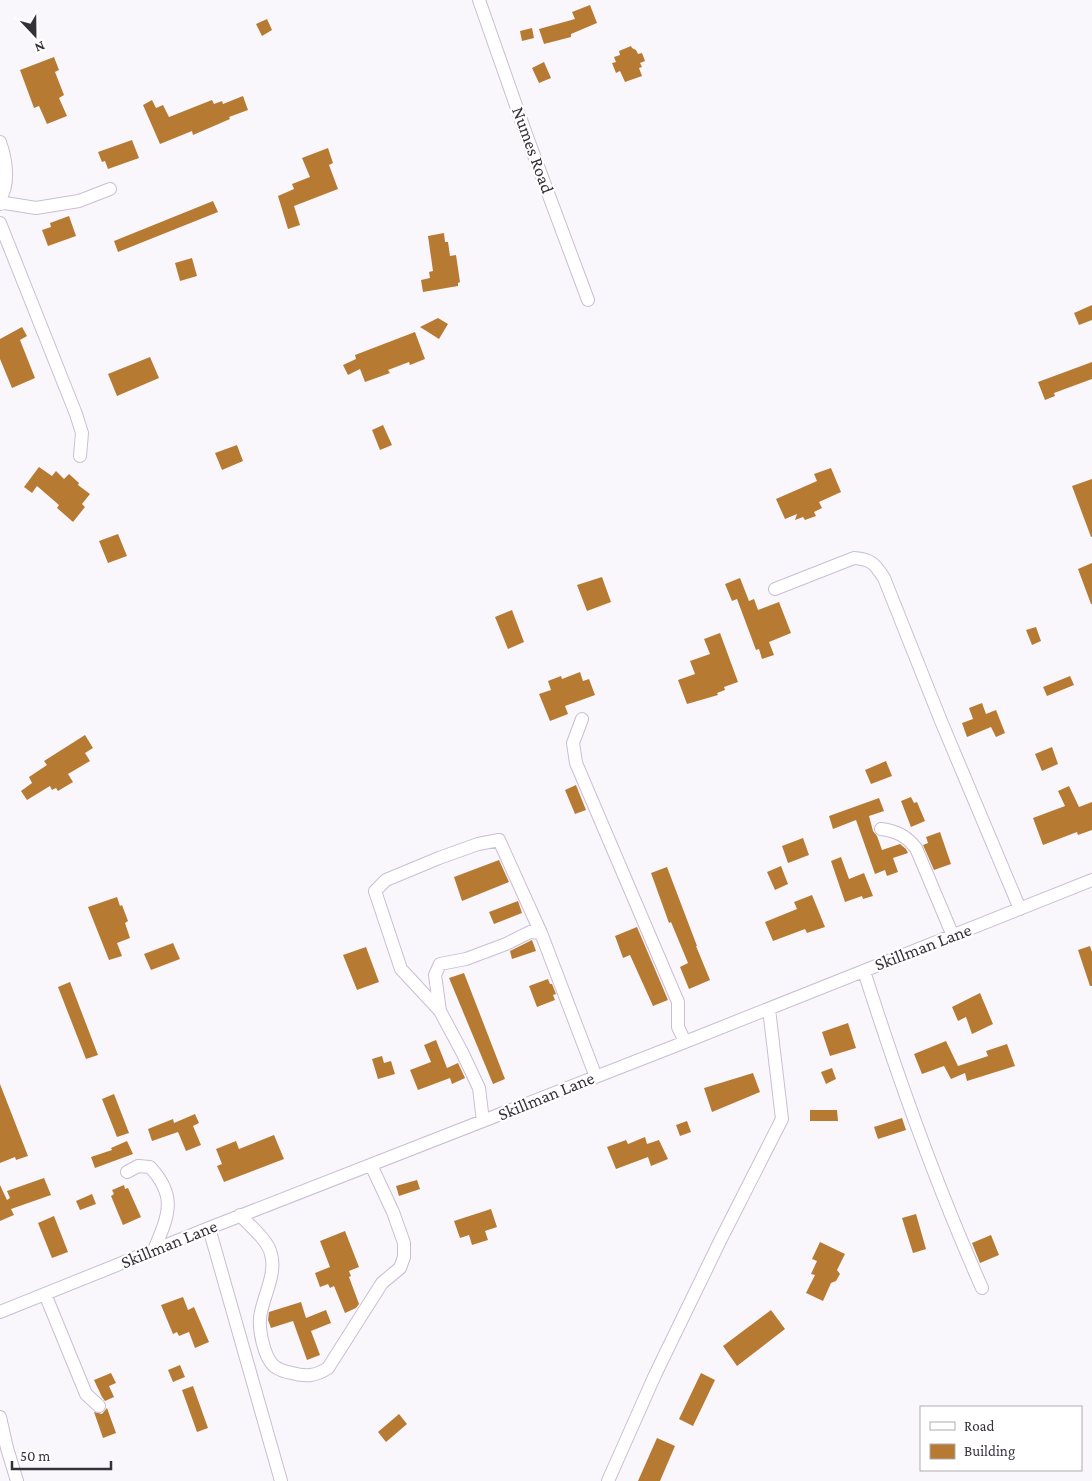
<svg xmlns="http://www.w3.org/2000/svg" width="1092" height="1481" viewBox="0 0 1092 1481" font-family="'Crimson Pro',serif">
	<rect width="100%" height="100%" fill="#faf7fc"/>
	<path fill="#b77a32" d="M590,5L597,23L571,34V37L544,44L539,29L575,19L572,12Z
		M267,19L272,30L262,36L256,24Z
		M532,28L534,38L522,41L520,31Z
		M631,46L632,48L636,50L638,54L642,53L645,61L640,63L642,67L639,68L642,76L625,82L620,71L616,73L612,63L616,62L614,57L620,55L619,51Z
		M54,57L59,70L55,72L64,95L59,98L67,116L47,124L39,106L34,108L20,70Z
		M544,62L551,78L539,83L532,68Z
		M243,96L248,110L229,117L230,119L193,135L192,131L160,144L143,105L152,100L156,108L163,105L169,117L212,100L214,104L222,101L223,104Z
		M132,140L139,158L108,169L105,161L102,162L98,152Z
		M328,148L333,163L329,165L338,189L294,206L300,225L288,229L278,196L294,189L292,184L310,177L302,158Z
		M213,201L218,212L118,252L114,241Z
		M69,216L76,236L48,246L42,230L51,227L50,223Z
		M444,233L445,242H448L450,256L456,255L460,282L458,283V286L423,292L421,280L430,278L429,272L433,271L428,236Z
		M192,258L197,276L180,281L175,263Z
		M1092,305V320L1079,325L1074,313Z
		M438,318L448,324L439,339L420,327Z
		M22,327L27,336L20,340L35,378L12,388L0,359V339Z
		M415,332L425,359L410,365L409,362L388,370L390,373L365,382L360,369L348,375L343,365L356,359L355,355Z
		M150,357L159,378L117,396L108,374Z
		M1092,362V379L1054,393L1055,396L1045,400L1038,382Z
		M383,425L392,445L380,450L372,430Z
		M237,445L243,461L222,470L215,453Z
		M39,467L52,476L56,471L64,479L69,474L79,483L78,485L90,494L82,504L85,507L73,522L57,508L59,505L37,486L32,493L24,487Z
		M831,468L841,492L819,502L822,508L814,512L816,516L805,520L803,517L795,520L797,514L785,519L776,499L817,481L814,474Z
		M1092,479V537H1091L1072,486Z
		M118,534L127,556L108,563L99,541Z
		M1092,563V604H1091L1078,569Z
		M602,577L611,602L587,611L577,585Z
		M740,578L749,601L754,599L758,610L779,602L791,633L769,642L774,655L762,659L759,649L756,650L737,599L732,601L725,584Z
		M512,610L524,642L508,649L495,617Z
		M1036,627L1041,641L1032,645L1026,630Z
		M720,633L738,682L724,687L725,690L717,693L718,695L687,704L678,680L695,674L690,661L710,654L704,639Z
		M580,672L583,681L589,679L595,695L565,706L568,714L550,721L539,694L551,690L548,681L561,676L562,679Z
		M1070,676L1074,685L1047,696L1043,687Z
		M982,703L986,714L996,710L1005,733L996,737L991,727L967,737L962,723L973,719L969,708Z
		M85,735L93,748L85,753L90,761L68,774L73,782L58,791L56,788L52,790L50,786L27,800L21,791L32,783L29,777L47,765L44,761Z
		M1052,747L1058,764L1042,771L1035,754Z
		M886,761L892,776L871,784L865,770Z
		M576,785L586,810L575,814L565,790Z
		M1069,786L1079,807L1092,802V830L1078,835L1077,832L1043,845L1033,818L1065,806L1058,791Z
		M911,797L914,803L917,802L925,821L911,827L901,801Z
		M879,798L884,811L869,816L873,831L877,836L882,850L900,844L906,849L908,853L893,858L898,872L887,876L885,870L875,874L856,820L833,829L829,816Z
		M940,832L951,864L934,870L923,845L928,843L926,837Z
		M803,838L809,855L788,863L782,846Z
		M841,857L849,879L864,873L873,896L863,899L862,896L845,902L831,861Z
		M499,860L509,882L462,901L454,877Z
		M781,866L788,884L775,890L767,872Z
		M667,867L697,946H696L710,980L689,989L680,967L688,963L671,922L669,923L651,873Z
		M812,895L825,927L807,933L805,929L773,941L765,922L797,909L794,902Z
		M117,897L120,906L122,905L128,921L125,923L130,938L117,943L122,956L109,960L88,907Z
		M518,901L522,913L494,924L489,912Z
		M637,927L668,1000L653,1006L630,955L623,958L615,936Z
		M532,940L536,951L512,959L510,951Z
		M173,943L180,959L151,970L144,954Z
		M1090,946L1092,952V986H1090L1078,950Z
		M366,947L379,982L357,990L343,955Z
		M464,973L505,1079L493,1084L449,978Z
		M548,979L550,984H552L556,994L553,995L555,1000L537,1007L529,986Z
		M70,982L98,1055L86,1059L58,987Z
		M980,993L993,1024L972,1034L966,1017L958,1021L952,1007Z
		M848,1023L856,1048L830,1056L822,1032Z
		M436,1040L447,1068L458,1063L465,1078L452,1084L450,1078L418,1090L410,1070L431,1062L424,1045Z
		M946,1041L958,1066L988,1056L986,1051L1007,1044L1015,1066L967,1081L965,1073L951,1079L944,1066L922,1074L914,1054Z
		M382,1056L384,1063L391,1061L395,1074L378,1079L372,1059Z
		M832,1068L836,1079L826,1084L821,1072Z
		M753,1073L760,1092L712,1112L704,1088Z
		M0,1084L28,1156L16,1160L15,1157L0,1163Z
		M114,1094L129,1133L117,1137L102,1099Z
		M810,1110H837L838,1121H810Z
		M195,1114L199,1123L193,1126L201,1145L186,1151L178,1132L152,1141L148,1129L173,1119L174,1123Z
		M902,1118L906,1130L878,1139L874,1127Z
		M687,1121L691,1132L680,1136L676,1125Z
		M274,1135L284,1159L224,1182L217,1166L222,1164L216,1149L236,1141L239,1149Z
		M645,1137L647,1144L659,1140L668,1159L651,1166L648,1157L616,1169L607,1147L626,1140L628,1144Z
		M127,1141L133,1154L95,1168L91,1157L112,1150L111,1148Z
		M44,1178L51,1195L11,1209L14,1215L0,1221V1185L7,1200L10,1198L7,1191Z
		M417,1180L420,1189L399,1196L396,1186Z
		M124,1185L125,1189L128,1188L141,1217L123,1225L111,1196L114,1194L112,1190Z
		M92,1194L96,1204L80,1210L76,1201Z
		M491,1209L497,1227L485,1231L488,1240L472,1245L469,1235L460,1238L454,1221Z
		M916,1214L926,1249L913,1253L902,1218Z
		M54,1216L68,1252L52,1258L38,1223Z
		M345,1231L359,1267L349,1271L351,1276L349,1277L359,1304L356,1308L345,1313L334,1286L330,1288L328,1284L320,1287L315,1273L330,1267L320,1241Z
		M991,1235L999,1255L980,1263L972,1243Z
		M820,1242L845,1254L837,1270L840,1274L836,1281L831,1283L823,1301L806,1293L815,1275L811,1274L817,1261L812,1259Z
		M183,1297L188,1310L194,1307L209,1342L195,1348L189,1332L179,1336L177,1332L173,1334L161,1305Z
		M301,1302L306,1318L326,1310L331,1323L311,1331L320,1355L307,1360L293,1321L271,1328L268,1320L269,1312Z
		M771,1310L785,1329L737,1366L723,1346Z
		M180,1365L185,1377L173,1382L168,1370Z
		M111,1373L116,1383L109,1386L114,1397L105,1401L102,1397L94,1380Z
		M701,1373L715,1380L693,1426L679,1419Z
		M193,1386L208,1428L197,1432L182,1390Z
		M107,1408L116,1433L103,1438L94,1412L102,1414Z
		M399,1414L407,1424L386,1442L378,1432Z
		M657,1438L675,1446L660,1481H638Z"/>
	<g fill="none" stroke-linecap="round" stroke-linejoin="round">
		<g stroke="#cabdd4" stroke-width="14">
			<path id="minor" d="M479,0L526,134L588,300
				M0,142C6,159 10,183 0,199
				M0,204L5,203L36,208L79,201L110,189
				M0,223L76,414L82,433L80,456
				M775,589L854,558C871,559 875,564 884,578L941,721L1020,909
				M582,719L573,743L576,763L678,1002V1027L685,1042
				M881,829C897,831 906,836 916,848L953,936
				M864,971C898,1078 936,1185 982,1288
				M440,1011L435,975L440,964L466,959L506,944L530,932L541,933
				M483,1121L479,1088L462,1052L440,1011L401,969L375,891L386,880L439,858L478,844L499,840L541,933L596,1077
				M127,1172L138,1166L150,1167C178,1197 168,1216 154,1250
				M240,1215C250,1226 268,1240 271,1254C277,1275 262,1298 260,1318C259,1331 264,1357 274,1366C279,1370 286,1372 292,1373C306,1377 316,1376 328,1368L382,1283L400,1268L404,1257V1243L393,1212L371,1165
				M209,1228L281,1481
				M45,1294L86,1394L99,1406
				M0,1312L209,1228L685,1042L1092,880
				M0,1417L7,1448L17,1481
				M608,1481L655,1375L720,1241L782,1119L769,1009"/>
		</g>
		<use href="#minor" stroke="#fff" stroke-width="12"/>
	</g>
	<g text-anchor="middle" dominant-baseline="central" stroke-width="4.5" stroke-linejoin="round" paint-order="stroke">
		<g font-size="18" fill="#363039" stroke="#fff">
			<text transform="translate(533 150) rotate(70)">Numes Road</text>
			<text transform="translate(923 947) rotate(-21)">Skillman Lane</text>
			<text transform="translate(546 1096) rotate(-22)">Skillman Lane</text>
			<text transform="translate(169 1244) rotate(-22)">Skillman Lane</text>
		</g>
	</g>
	<rect x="920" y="1406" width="162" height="65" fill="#ffffff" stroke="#afacb0"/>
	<rect x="930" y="1422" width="25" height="8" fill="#ffffff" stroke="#afacb0"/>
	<text x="964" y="1431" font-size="15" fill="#363039">Road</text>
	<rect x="930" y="1444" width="25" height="15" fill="#b77a32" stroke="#afacb0"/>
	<text x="964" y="1456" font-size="15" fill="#363039">Building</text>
	<g transform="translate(35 35) rotate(158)" stroke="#ffffff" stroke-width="4" paint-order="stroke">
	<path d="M0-4L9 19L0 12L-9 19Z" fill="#363039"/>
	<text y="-8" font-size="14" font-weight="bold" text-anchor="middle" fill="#363039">N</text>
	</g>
	<path d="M12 1461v8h99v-8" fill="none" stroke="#363039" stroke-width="2.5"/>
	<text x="20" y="1461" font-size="15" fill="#363039" stroke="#ffffff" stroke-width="4" paint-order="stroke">50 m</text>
</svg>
